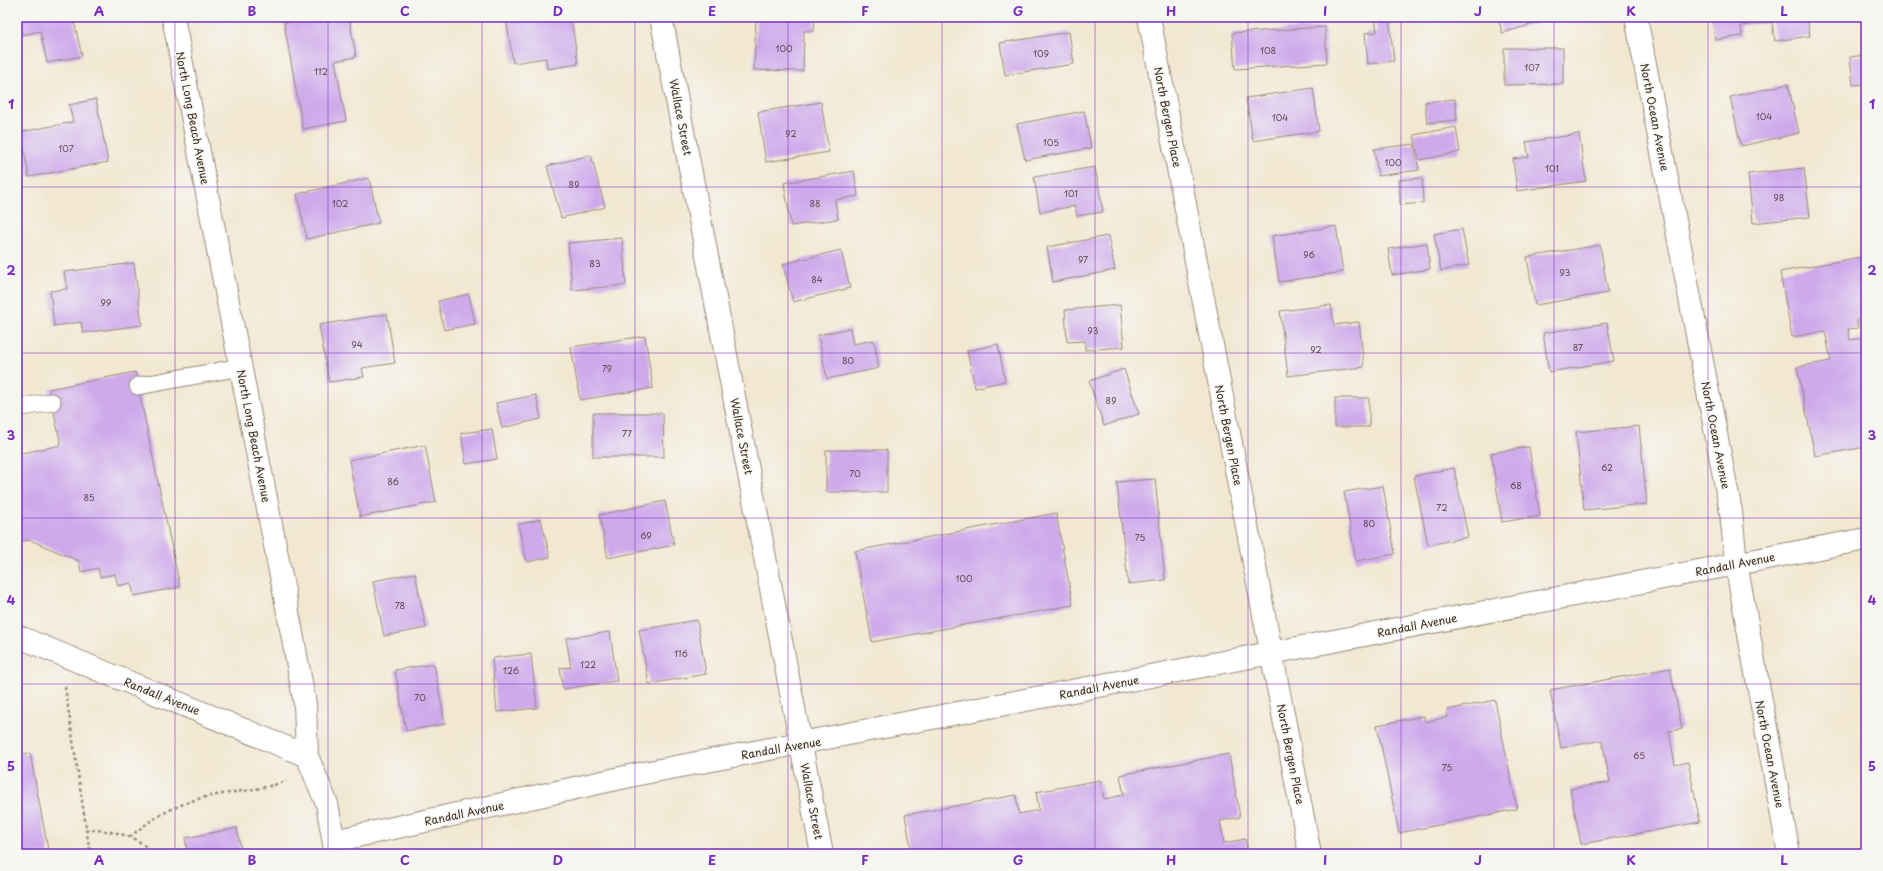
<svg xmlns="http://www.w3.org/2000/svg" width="1883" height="871" viewBox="0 0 1883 871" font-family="'Playpen Sans',sans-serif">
	<rect width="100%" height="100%" fill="#f6f6f2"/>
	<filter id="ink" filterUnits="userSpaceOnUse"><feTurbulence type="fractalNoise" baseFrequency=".025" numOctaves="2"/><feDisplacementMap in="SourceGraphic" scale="8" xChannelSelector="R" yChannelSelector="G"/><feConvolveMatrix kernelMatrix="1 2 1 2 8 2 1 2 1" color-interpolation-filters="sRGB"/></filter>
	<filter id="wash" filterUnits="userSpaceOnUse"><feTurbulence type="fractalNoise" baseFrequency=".012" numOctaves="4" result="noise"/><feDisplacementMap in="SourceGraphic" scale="16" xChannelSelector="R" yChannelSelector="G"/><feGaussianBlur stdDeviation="0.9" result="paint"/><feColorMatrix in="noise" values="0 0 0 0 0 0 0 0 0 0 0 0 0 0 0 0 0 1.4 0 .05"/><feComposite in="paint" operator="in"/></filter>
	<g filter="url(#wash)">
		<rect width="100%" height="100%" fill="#f2e8d2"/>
		<g id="blocks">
			<path fill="#ceaaeb" d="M18,17H73L82,56L47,63L40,31L22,35Z
				M318,17H349L356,57L335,61L346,121L303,129L284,23Z
				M506,17H571L578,64L547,69L546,58L513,63Z
				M756,17H815L814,31H804L803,71L754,70Z
				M1375,17H1389L1394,61L1368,64L1365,33L1377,32Z
				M1498,17H1558L1502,33Z
				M1712,17H1807L1810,36L1775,41L1772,22L1741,26L1742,36L1715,40Z
				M1325,27L1327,63L1235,69L1232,33Z
				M1069,32L1074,64L1005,75L1000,43Z
				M1504,48H1563V84L1504,85Z
				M1866,55V84L1853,85L1850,57Z
				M1788,84L1799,133L1741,146L1730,97Z
				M1313,88L1319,131L1253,141L1246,98Z
				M96,99L108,162L29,177L21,132L73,122L69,105Z
				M1455,99L1457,120L1427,123L1425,102Z
				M821,102L829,152L766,162L758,112Z
				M1084,111L1091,148L1025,160L1017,124Z
				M1456,127L1460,152L1419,160L1414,135Z
				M1579,134L1586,181L1517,191L1513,159L1529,157L1526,142Z
				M1414,144L1419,170L1378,176L1374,149Z
				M591,155L605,207L561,218L547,166Z
				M1095,167L1103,212L1077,216L1075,206L1040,212L1034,177Z
				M1804,168L1810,217L1753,223L1748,174Z
				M854,171L858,196L835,200L838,219L791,226L784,183Z
				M369,178L379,223L307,239L297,194Z
				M1422,178L1423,203L1400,205L1399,180Z
				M1336,226L1343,272L1279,282L1272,236Z
				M1462,229L1469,265L1441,271L1434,234Z
				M1108,236L1115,270L1053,282L1047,247Z
				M622,238L626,285L572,290L568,243Z
				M1427,243L1430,269L1392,275L1388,249Z
				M1600,245L1608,293L1535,305L1527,257Z
				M841,250L850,288L793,302L783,264Z
				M1866,256V318L1857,320L1858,328L1848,329L1850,340L1866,337V447L1815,456L1797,367L1831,361L1825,331L1792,337L1780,272Z
				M134,263L142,325L83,333L81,322L54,326L50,291L67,289L64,272Z
				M469,294L475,324L444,330L438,301Z
				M1120,305L1124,347L1085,350V341L1067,342L1065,310Z
				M1331,305L1334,325L1359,322L1364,367L1288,376L1280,311Z
				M387,314L395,363L362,368L364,377L329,382L319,325Z
				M1607,323L1614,361L1549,372L1543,333Z
				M850,328L853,344L874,340L879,368L827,379L818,335Z
				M645,336L653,388L580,400L571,347Z
				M998,344L1005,381L975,388L967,351Z
				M1124,369L1139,414L1104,426L1089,381Z
				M135,372L180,587L134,596L131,583L118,586L115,574L100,577L98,568L81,572L79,561L30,540L17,542V454L61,445L49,389Z
				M536,395L541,419L502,428L496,403Z
				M1335,398H1369V427H1335Z
				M593,413H663L664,457H593Z
				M1639,426L1647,504L1584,510L1576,432Z
				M492,429L497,459L466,464L461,433Z
				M425,445L436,502L360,517L349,460Z
				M1529,447L1540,516L1502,522L1491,453Z
				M826,450H887V492H826Z
				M1454,468L1468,537L1428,545L1414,476Z
				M1155,479L1165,580L1128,584L1117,482Z
				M1383,486L1395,554L1356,561L1344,492Z
				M665,501L674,545L608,558L599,515Z
				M1056,513L1073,605L872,642L855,551Z
				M541,519L550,557L527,562L518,525Z
				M415,573L426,628L384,636L373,581Z
				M697,620L706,674L649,684L639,630Z
				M610,632L617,681L563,689L560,668L571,667L566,638Z
				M531,654L537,708L497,712L492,658Z
				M434,664L445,724L406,731L395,670Z
				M1670,668L1682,729L1669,731L1675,765L1688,762L1700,822L1581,844L1570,789L1610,782L1602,740L1561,748L1550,690Z
				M1495,700L1517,809L1399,833L1377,725L1424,716L1425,722L1448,717L1447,710Z
				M30,753L46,839L49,854H17V755Z
				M1229,754L1240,817L1220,821L1224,843L1245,839L1248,854H912L905,815L1016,795L1019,814L1039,810L1036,792L1100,780L1104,799L1124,795L1120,775Z
				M237,828L242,854H188L185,838Z"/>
		</g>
	</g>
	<g filter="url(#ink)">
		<use href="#blocks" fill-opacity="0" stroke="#968978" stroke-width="1"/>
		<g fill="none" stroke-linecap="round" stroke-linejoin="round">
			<g stroke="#968978" stroke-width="19">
				<path id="service" d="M138,386L241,367
					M17,408L52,402"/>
			</g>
			<g stroke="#968978" stroke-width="24">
				<path id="minor" d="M173,17L291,628L305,704L307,756L327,804L336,854
					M661,17L822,854
					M1149,17L1310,854
					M1636,17L1731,512L1736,563L1789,854
					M17,636L307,756
					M334,841L639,774L1866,539"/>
			</g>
			<path stroke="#968978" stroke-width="2.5" stroke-dasharray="3 3" stroke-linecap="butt" d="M65,687L90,854
				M86,830C105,829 142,835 151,854
				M130,837C151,818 182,801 211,796C236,791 262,790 286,781"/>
			<use href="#service" stroke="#fff" stroke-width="17"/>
			<use href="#minor" stroke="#fff" stroke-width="22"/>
		</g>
	</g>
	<path fill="none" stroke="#7b2cbf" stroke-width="1" stroke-opacity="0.55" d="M175,17V854M328,17V854M482,17V854M635,17V854M788,17V854M942,17V854M1095,17V854M1248,17V854M1401,17V854M1554,17V854M1708,17V854M17,187H1866M17,353H1866M17,518H1866M17,684H1866"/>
	<g text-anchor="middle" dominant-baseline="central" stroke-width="3" stroke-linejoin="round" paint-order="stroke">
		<g font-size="9" fill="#604a51">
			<text x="784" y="48">100</text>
			<text x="1268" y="50">108</text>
			<text x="1041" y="53">109</text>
			<text x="1532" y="67">107</text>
			<text x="321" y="71">112</text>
			<text x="1764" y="116">104</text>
			<text x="1280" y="117">104</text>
			<text x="791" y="133">92</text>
			<text x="1051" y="142">105</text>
			<text x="66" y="148">107</text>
			<text x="1393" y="162">100</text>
			<text x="1552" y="168">101</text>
			<text x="574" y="184">89</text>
			<text x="1071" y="193">101</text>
			<text x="1779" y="197">98</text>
			<text x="340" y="203">102</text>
			<text x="815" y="203">88</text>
			<text x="1309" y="254">96</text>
			<text x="1083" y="259">97</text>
			<text x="595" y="263">83</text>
			<text x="1565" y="272">93</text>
			<text x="817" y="279">84</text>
			<text x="106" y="302">99</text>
			<text x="1093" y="330">93</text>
			<text x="357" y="344">94</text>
			<text x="1578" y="347">87</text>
			<text x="1316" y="349">92</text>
			<text x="848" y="360">80</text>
			<text x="607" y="368">79</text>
			<text x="1111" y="400">89</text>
			<text x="627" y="433">77</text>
			<text x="1607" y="467">62</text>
			<text x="855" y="473">70</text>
			<text x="393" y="481">86</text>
			<text x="1516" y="485">68</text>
			<text x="89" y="497">85</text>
			<text x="1442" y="507">72</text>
			<text x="1369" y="523">80</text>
			<text x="646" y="535">69</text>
			<text x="1140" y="537">75</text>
			<text x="964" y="578">100</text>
			<text x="400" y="605">78</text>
			<text x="681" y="653">116</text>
			<text x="588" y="664">122</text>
			<text x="511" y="670">126</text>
			<text x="420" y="697">70</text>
			<text x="1639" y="755">65</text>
			<text x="1447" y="767">75</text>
		</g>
		<g font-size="11" fill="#3b2a1e" stroke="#f6f6f2">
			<text transform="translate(681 117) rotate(79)">Wallace Street</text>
			<text transform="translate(1168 117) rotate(79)">North Bergen Place</text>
			<text transform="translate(1655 117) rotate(79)">North Ocean Avenue</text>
			<text transform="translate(193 118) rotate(79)">North Long Beach Avenue</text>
			<text transform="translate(1229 435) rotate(79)">North Bergen Place</text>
			<text transform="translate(1716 435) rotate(79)">North Ocean Avenue</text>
			<text transform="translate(254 436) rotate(79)">North Long Beach Avenue</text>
			<text transform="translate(742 436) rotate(79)">Wallace Street</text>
			<text transform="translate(1735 564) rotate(-11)">Randall Avenue</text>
			<text transform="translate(1417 625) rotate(-11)">Randall Avenue</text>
			<text transform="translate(1099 687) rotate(-11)">Randall Avenue</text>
			<text transform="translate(162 696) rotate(22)">Randall Avenue</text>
			<text transform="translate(781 748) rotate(-10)">Randall Avenue</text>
			<text transform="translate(1291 754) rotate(79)">North Bergen Place</text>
			<text transform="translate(1770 754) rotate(79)">North Ocean Avenue</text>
			<text transform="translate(812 801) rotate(79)">Wallace Street</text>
			<text transform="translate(464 813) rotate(-12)">Randall Avenue</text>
		</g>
	</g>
	<rect width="1883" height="871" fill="none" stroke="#f6f6f2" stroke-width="44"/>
	<rect x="22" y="22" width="1839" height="827" fill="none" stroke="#7b2cbf" stroke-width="1.5"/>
	<g font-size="13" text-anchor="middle" font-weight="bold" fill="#7b2cbf">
		<text x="99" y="16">A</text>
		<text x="252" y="16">B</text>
		<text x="405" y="16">C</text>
		<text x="558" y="16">D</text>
		<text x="712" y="16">E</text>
		<text x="865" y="16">F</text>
		<text x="1018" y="16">G</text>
		<text x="1171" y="16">H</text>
		<text x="1325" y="16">I</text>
		<text x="1478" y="16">J</text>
		<text x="1631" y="16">K</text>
		<text x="1784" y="16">L</text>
		<text x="11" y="109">1</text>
		<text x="1872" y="109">1</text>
		<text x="11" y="275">2</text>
		<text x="1872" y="275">2</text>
		<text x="11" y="440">3</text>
		<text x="1872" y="440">3</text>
		<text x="11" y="605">4</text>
		<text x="1872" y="605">4</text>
		<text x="11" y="771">5</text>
		<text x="1872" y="771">5</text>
		<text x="99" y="865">A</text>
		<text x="252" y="865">B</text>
		<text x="405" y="865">C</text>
		<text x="558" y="865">D</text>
		<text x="712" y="865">E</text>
		<text x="865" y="865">F</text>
		<text x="1018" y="865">G</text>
		<text x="1171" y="865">H</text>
		<text x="1325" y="865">I</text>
		<text x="1478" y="865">J</text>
		<text x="1631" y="865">K</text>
		<text x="1784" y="865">L</text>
	</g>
</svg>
